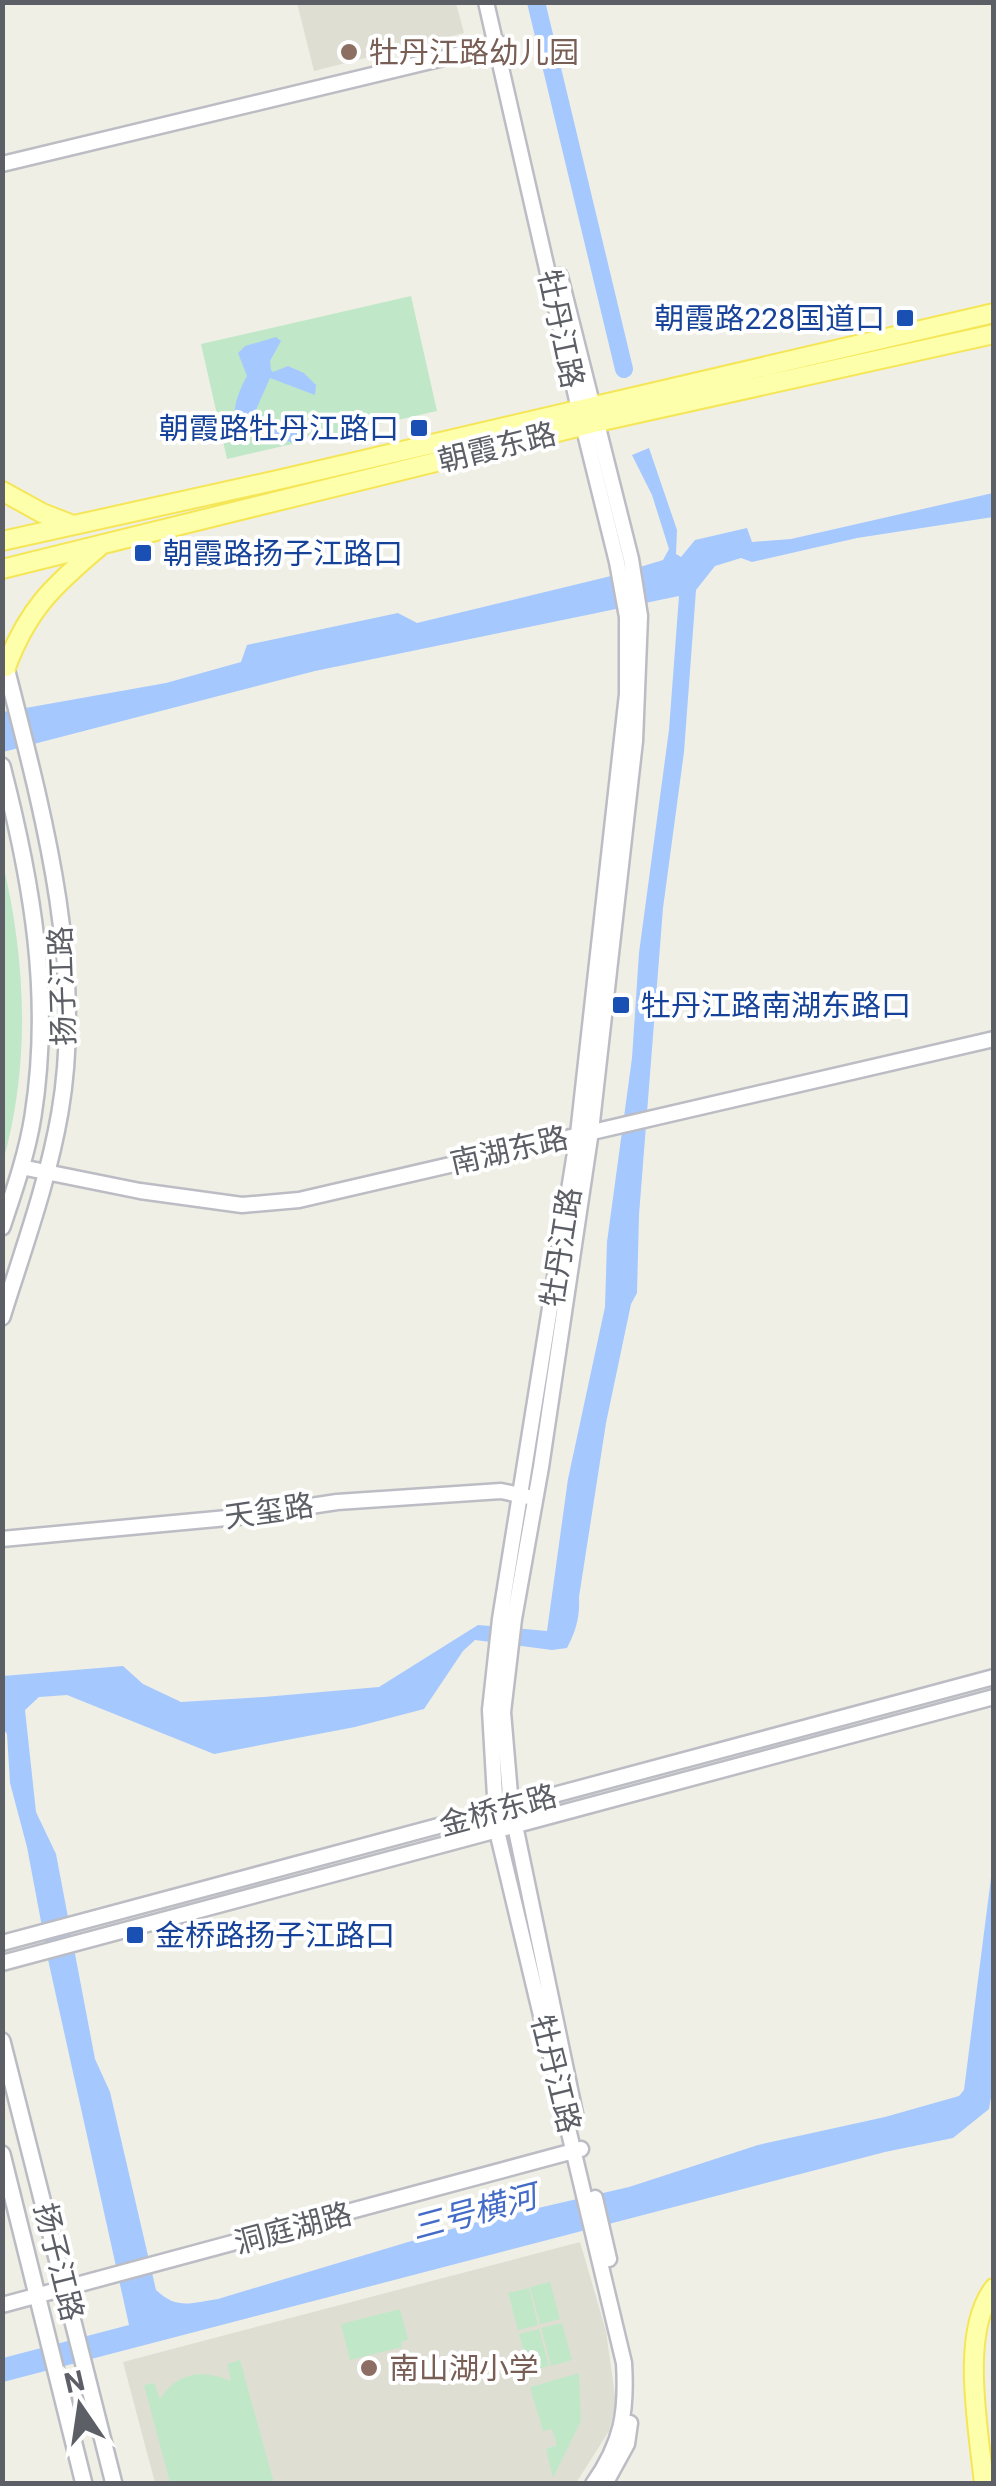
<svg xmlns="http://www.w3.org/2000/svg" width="996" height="2486" viewBox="0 0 996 2486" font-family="Roboto,'Noto Sans SC',sans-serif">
	<rect width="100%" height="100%" fill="#efefe5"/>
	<path fill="#dfded3" d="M297,3H456L464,33L314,71Z
		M580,2242L606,2331L616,2403L609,2431L576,2483H155L123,2362Z"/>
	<path fill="#c0e8c8" d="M411,296L437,411L227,459L201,344Z
		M2,860C26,959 31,1062 3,1162Z
		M550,2282L560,2319L540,2324L530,2287Z
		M529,2288L538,2325L518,2330L508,2293Z
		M400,2309L408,2340L401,2342L402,2347L350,2360L341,2324Z
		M562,2323L572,2360L551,2366L541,2328Z
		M539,2329L549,2366L529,2371L519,2334Z
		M240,2360L274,2483H170L144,2385L154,2383L160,2399C177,2372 203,2369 231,2381L227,2364Z
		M579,2373L581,2421L553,2478L546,2449L557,2445L552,2429L543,2431L530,2387Z"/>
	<path fill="#a5c8ff" d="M276,337L281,341L270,361L271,370L273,372L288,366L304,373L316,385L315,395L270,378L255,412L308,436C291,451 281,435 263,431C255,430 245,431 237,430C230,413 238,392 247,376L238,353L245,346Z
		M649,448L677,530L676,554L681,557L695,540L747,528L752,542L791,539L993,493V517L857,538L752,562L741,558L715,566L696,590L684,752L663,908L639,1215L637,1293L631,1304L606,1423L579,1597C580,1617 576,1631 567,1648L552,1650L475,1640L463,1651L424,1709L355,1727L214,1754L67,1695L39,1697L25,1710L36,1812L56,1854L95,2059L110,2092L156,2290C177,2310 191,2303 218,2299L465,2225L629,2187L758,2145L885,2117L959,2096L964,2090L993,1862L994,2080L989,2109L953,2138L885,2152L3,2382V2358L129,2325L49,1964L27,1847L10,1783L7,1734L2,1727L3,1676L123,1666L143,1684L181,1702L264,1697L379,1687L478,1625L547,1631L568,1479L605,1307L607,1242L632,1058L639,953L669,730L679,596L315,671L3,752V712L166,683L241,662L247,645L398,613L417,623L607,577L663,560L669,549L652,495L632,455Z"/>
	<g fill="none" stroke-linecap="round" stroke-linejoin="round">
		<path stroke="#a5c8ff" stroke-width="18" d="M536,2L624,369"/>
		<g stroke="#bcbdc4" stroke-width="19">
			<path id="tertiary" d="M486,2L579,409L617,562L627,617V694L578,1134L500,1619L490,1710L497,1831L624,2363C627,2412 622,2443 593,2484
				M2,164L502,44
				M560,276L631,559L640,616L635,741L591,1131L541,1467L514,1619L503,1712L511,1806L576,2118
				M21,1167L140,1191L242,1205L299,1200L994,1039
				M2,1539L238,1517L337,1502L501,1491L529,1497
				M2,1943L994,1677
				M2,1963L994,1697
				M595,2198L609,2259
				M2,2305L581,2149
				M605,2484L627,2444L630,2423"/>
		</g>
		<g stroke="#babcc3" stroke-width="20">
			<path id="secondary" d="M2,766C32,882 52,996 33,1116C27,1154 14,1191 2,1227
				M2,1317C23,1250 48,1182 60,1112C86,961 40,802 3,656
				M2,2041L114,2484
				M2,2154L84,2484"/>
		</g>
		<g stroke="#f5e658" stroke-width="22">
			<path id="primary" d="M2,491L42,513L73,525
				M2,541L282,479L994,313
				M2,569L598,422L994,334
				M6,667C28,609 53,586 99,547
				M984,2484C979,2430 959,2333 994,2288"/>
		</g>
		<use href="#tertiary" stroke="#fff" stroke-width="14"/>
		<use href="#secondary" stroke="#fff" stroke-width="15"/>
		<use href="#primary" stroke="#fdffaa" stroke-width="18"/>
	</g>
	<g fill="#8d6e63" stroke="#fff" stroke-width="4">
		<circle cx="349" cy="52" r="10"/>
		<circle cx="369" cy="2368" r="10"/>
	</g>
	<g fill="#1a4fb4" stroke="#fff" stroke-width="4">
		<rect x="895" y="308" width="20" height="20" rx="5"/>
		<rect x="409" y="418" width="20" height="20" rx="5"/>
		<rect x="133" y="543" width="20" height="20" rx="5"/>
		<rect x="611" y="995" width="20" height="20" rx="5"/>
		<rect x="125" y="1925" width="20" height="20" rx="5"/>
	</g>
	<g text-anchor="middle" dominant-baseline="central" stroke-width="8" stroke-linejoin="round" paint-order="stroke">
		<g font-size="30" fill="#785e54" stroke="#fff" text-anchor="start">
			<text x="369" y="52">牡丹江路幼儿园</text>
			<text x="389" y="2368">南山湖小学</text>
		</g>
		<g font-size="30" fill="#164399" stroke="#fff" text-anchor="start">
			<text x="885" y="318" text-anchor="end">朝霞路228国道口</text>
			<text x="399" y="428" text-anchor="end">朝霞路牡丹江路口</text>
			<text x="163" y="553">朝霞路扬子江路口</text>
			<text x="641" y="1005">牡丹江路南湖东路口</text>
			<text x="155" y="1935">金桥路扬子江路口</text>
		</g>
		<g font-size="30" fill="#5c5f66" stroke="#fff">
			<text transform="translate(561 329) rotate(78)">牡丹江路</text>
			<text transform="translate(497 447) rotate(-14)">朝霞东路</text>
			<text transform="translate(62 986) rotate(-92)">扬子江路</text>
			<text transform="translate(509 1150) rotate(-13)">南湖东路</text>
			<text transform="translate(561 1247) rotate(-81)">牡丹江路</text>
			<text transform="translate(269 1511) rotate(-8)">天玺路</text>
			<text transform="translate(498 1810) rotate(-15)">金桥东路</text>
			<text transform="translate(556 2074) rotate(76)">牡丹江路</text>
			<text transform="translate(293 2228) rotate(-15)">洞庭湖路</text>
			<text transform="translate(59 2262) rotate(76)">扬子江路</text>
		</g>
		<g font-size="32" font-style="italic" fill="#436bc7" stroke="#fff">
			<text transform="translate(474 2212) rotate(-15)">三号横河</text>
		</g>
	</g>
	<rect width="996" height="2486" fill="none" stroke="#5c5f66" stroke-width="10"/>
	<g transform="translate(80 2406) rotate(347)" stroke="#ffffff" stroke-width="8" paint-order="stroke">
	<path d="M0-8L18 38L0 25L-18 38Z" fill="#5c5f66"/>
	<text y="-15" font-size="28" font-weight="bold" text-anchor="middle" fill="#5c5f66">N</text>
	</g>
</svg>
